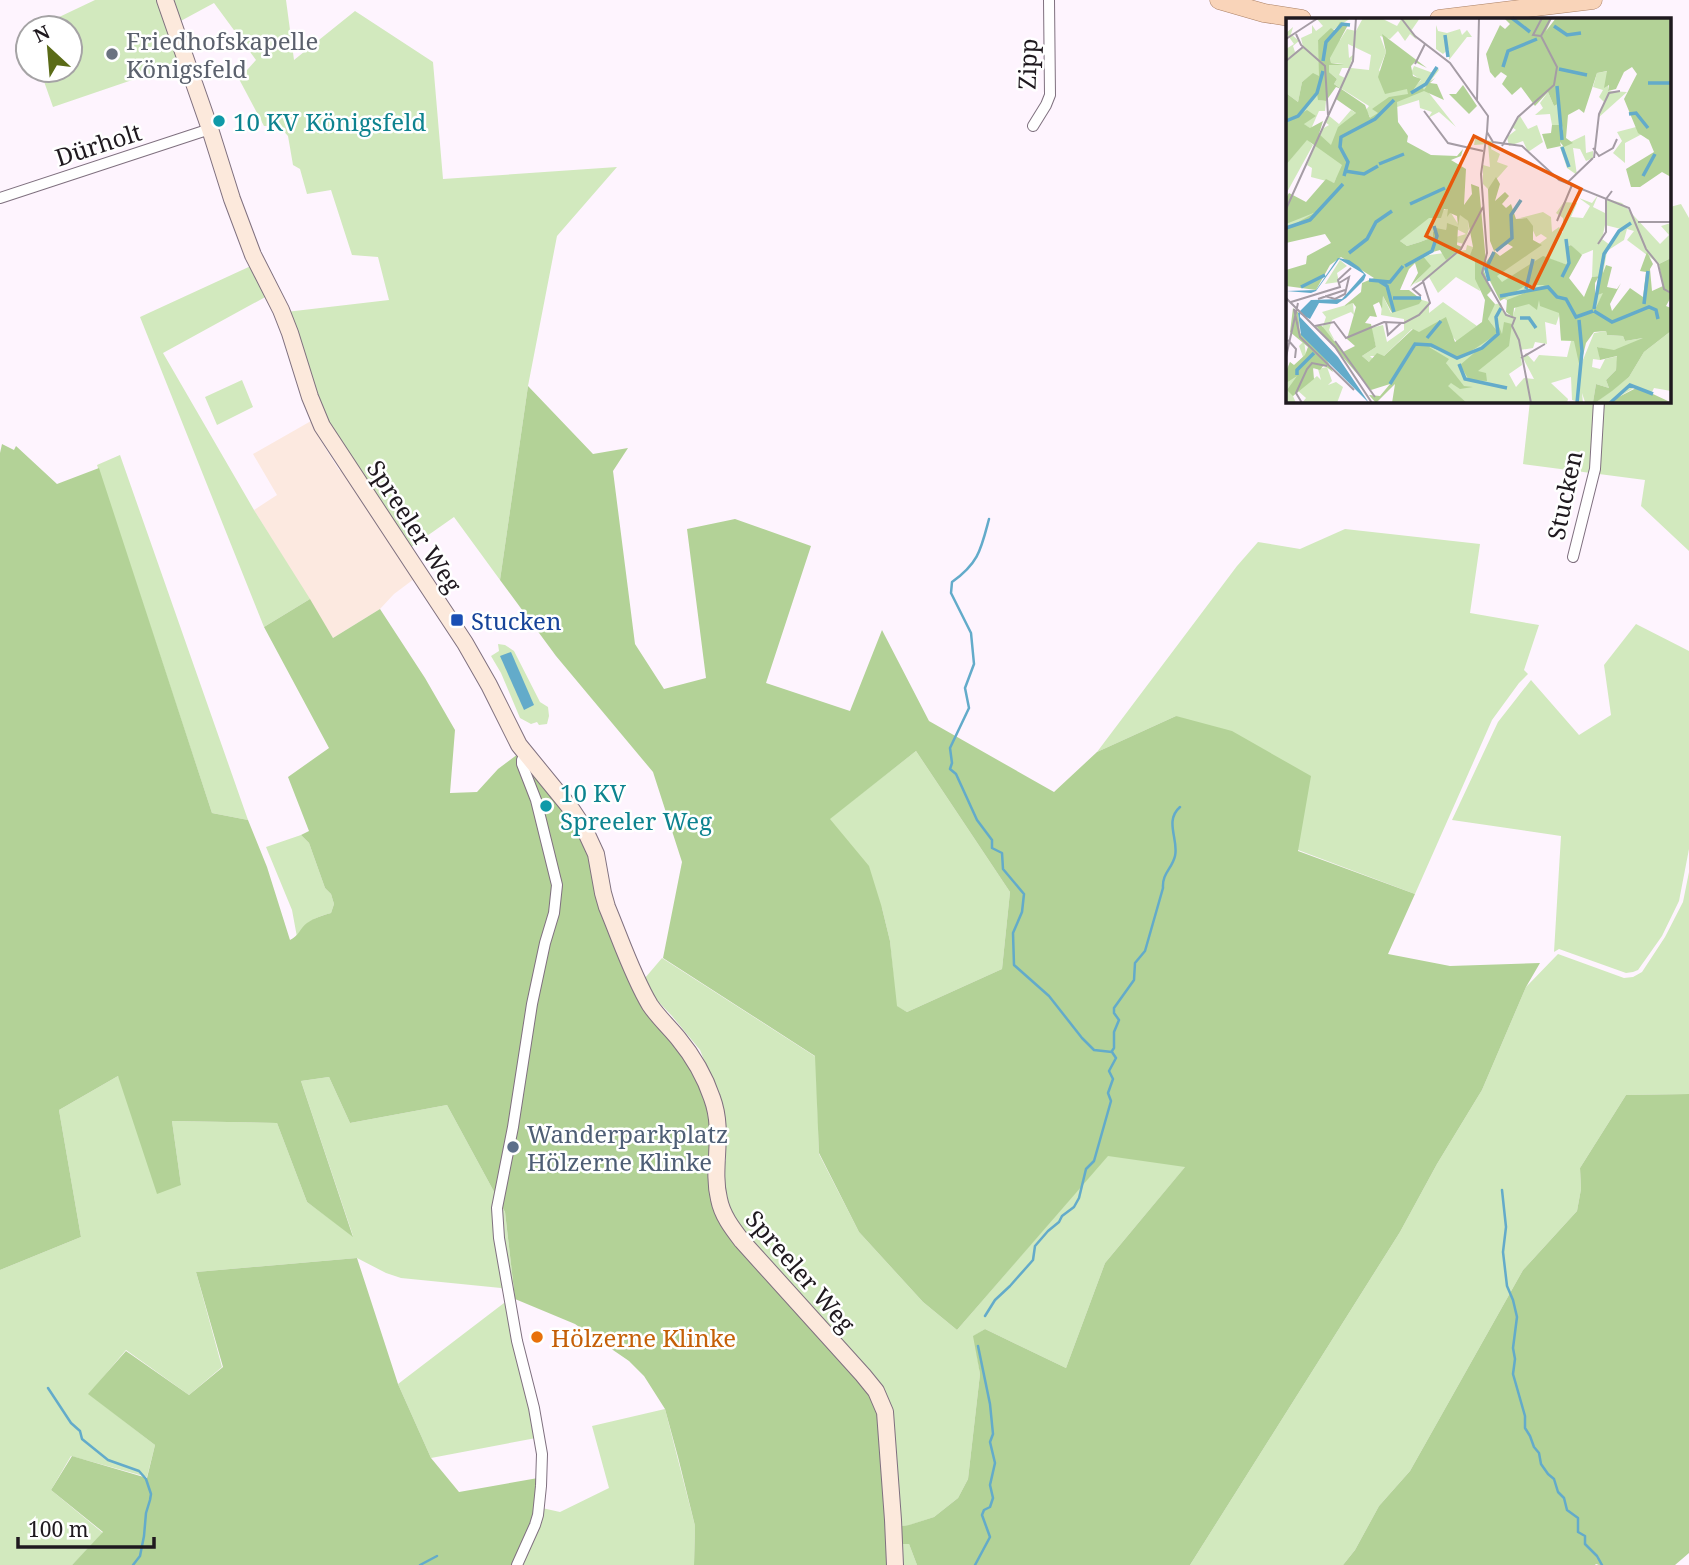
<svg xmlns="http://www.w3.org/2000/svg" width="1689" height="1565" viewBox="0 0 1689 1565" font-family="'Noto Serif',serif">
	<rect width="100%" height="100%" fill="#fef4fe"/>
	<path fill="#fce9e0" d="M311,421L321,441L339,470L343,471L414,579L394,594L380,609L333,638L254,510L277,495L253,454Z"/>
	<path fill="#d2e9be" d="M95,0H162L182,63L53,107L40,70H70V28H36Z
		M163,0H286L294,60L355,11L433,62L443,179L617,167L557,236L528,386L500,580L454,517L407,550L325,417L286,312L389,300L378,257L352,255L331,190L307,194L300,169L293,165L288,136L279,126H264L239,79L256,60L214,3L177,23Z
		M1681,204L1689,218V551L1641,506L1645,480L1599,474L1602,401H1670V207Z
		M253,265L269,295L163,353L254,510L310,599L264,627L140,317Z
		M242,380L253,407L217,425L205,397Z
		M1530,401H1597L1591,473L1523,464Z
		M120,455L248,820L212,813L97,465Z
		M1345,529L1480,544L1470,613L1539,625L1524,670L1528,674L1519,683L1492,720L1415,894L1298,850L1176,716L1097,752L1237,566L1258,542L1300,549Z
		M1636,624L1689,651V849L1679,901L1662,936L1638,970L1633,972L1626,973L1559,949L1554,952L1561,836L1452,820L1498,722L1531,680L1579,735L1611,715L1604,665Z
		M498,644L505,645L514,651L540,702L548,707L549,716L547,724L539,725L537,722L531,724L520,718L501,673L491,656L499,651Z
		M916,751L1010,892L1002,969L907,1012L896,1006L890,941L882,908L829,819Z
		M301,835L309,843L325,888L331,894L334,904L331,913C313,918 306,922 297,937L292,910L266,847Z
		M1689,872V1094L1626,1095L1580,1168L1581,1189L1577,1211L1523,1270L1410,1471L1379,1506L1355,1550L1343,1565H1190L1400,1232L1437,1164L1482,1090L1526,987L1558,954L1624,978L1633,977L1642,972L1665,937L1683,902Z
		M662,958L816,1057L819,1154L859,1232L923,1302L957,1330L1108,1155L1186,1166L1105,1263L1066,1368L985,1329L974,1336L980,1374L968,1479L958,1498L934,1517L910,1525L895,1527L740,1243L714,1165L726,1161L720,1100L700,1050L672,1016L653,996L645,978Z
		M118,1076L181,1185L172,1121L277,1123L307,1202L353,1236L301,1081L329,1077L350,1123L447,1105L505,1212L515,1299L501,1288L401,1278L386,1273L357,1258L196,1272L222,1367L189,1395L126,1350L89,1394L155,1445L147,1477L71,1456L51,1490L103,1533L72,1565H0V1270L81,1237L59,1110Z
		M504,1303L508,1304L536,1438L431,1458L398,1384Z
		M665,1409L695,1526L694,1565H520L542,1508L560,1512L609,1488L592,1426Z
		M895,1543L909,1544L917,1565H896Z"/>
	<path fill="#b3d297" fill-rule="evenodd" d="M528,386L593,454L628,448L613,471L635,644L664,689L706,678L687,529L735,519L811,546L766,683L850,711L882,630L929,721L1054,792L1097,752L1176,716L1232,731L1311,776L1298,851L1415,894L1388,954L1450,966L1540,963L1526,987L1482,1090L1437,1164L1400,1232L1190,1565H917L909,1544H895V1527L909,1525L934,1517L958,1498L968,1479L980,1374L973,1336L985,1329L1066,1368L1105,1263L1185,1167L1108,1156L957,1330L923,1302L859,1232L819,1153L815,1056L663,958L682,862L653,772L556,656L500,580ZM916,751L1010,892L1002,969L907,1012L897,1006L890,941L882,908L869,866L830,819Z
		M2,444L14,450L16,446L57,484L99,468L212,813L248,820L267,867L290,940C299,936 300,928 307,923C314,918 323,915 331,913L334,904L331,894L325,888L309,843L301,835L309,831L288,777L329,748L264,627L310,599L333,638L380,609L425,678L455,730L450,793L477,792L498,769L518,754L583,836L601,901L675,1040L708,1098L714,1198L877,1400L895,1565H694L695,1526L678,1457L665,1409L644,1376L629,1361L575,1324L515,1299L505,1212L447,1105L350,1123L329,1077L301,1081L353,1237L307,1202L277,1123L172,1121L181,1185L157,1194L118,1076L59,1110L81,1237L0,1270V453Z
		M1689,1094V1553L1675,1565H1599L1596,1564L1595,1565H1343L1355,1550L1379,1506L1410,1471L1523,1270L1577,1211L1581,1189L1580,1168L1626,1095Z
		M357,1258L398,1384L431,1458L459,1492L538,1478L533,1519L514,1565H72L103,1532L51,1490L72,1456L147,1478L155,1445L88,1394L126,1351L189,1395L223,1367L196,1272Z"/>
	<path fill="#63abca" d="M511,652L534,705L524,710L500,656Z"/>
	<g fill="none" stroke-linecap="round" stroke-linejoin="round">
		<path stroke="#63abca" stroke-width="2.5" d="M1112,1051L1114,1048V1032L1119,1020L1114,1013V1008L1134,980L1135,963L1145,951L1163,888C1162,873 1172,869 1175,856C1179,840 1164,821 1180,807
			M1502,1190L1506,1227L1503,1252L1507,1286L1513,1300L1517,1317L1513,1348L1515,1359L1513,1374L1525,1416V1428L1530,1436L1534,1447L1539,1453L1541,1464L1548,1474L1554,1479L1558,1492L1564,1498L1567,1510L1578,1518V1532L1585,1536V1544L1597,1556L1602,1565
			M985,1316L995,1300L1010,1286L1033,1260L1035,1246L1048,1231L1059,1222L1062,1216L1074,1207L1079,1198L1086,1169L1094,1161L1111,1101L1108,1093L1113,1079L1109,1071L1116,1058L1112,1052L1094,1050L1082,1038L1049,996L1014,965L1013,933L1022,912L1024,894L1003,869L1002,853L992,848V840L977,820L956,774L950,769L952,763L950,748L969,708L965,688L974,664L971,633L951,593L952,582C979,563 981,549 989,519
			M48,1388L71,1423L80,1431L82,1439L108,1460L139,1471L146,1479L151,1494L150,1500L146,1513L144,1536L140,1556L133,1565
			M420,1565L437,1556
			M975,1565L990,1537L982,1515L984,1510L990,1507L993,1498L990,1485L995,1463L990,1442L993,1434L990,1404L978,1346"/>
		<g stroke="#7f707f" stroke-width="12">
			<path id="street" d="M1033,126L1046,105L1050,95L1049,0
				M0,198L210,129
				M1573,557L1595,469L1599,401
				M517,1565L535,1525L538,1515L541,1486L542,1454L534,1408L517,1341L499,1238L497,1208L513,1127L532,1004L545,943L554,913L557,885L536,800L522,764V760L525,754"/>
		</g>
		<g stroke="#7f707f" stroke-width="18">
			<path id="secondary" d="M165,0L210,129L232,199L253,255L281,310L290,333L310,397L322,426L465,643L489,685L519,745L572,810L584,828L596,854L603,893L607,907C620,938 633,977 650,1005C658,1017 669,1027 678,1038C692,1055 705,1077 712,1098C725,1133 711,1166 719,1199C722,1215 732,1228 742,1241L863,1375L876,1391L885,1412L893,1520L895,1565"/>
		</g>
		<g stroke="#aa8065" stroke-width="19">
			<path id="primary" d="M1219,0L1264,13L1302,19
				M1439,19L1593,0"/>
		</g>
		<use href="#street" stroke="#fff" stroke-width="10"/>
		<use href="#secondary" stroke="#fce9dc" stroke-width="16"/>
		<use href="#primary" stroke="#f9d4b9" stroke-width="18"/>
	</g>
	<circle fill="#6b7280" stroke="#fff" stroke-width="2.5" cx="112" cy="54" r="7"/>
	<g fill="#0f9aa8" stroke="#fff" stroke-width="2.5">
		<circle cx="219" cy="121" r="7"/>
		<circle cx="546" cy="806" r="7"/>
	</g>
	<rect fill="#1a4fb4" stroke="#fff" stroke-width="2.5" x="450" y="613" width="14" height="14" rx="3.5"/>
	<circle fill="#5c6f8a" stroke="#fff" stroke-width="2.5" cx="513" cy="1147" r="7"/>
	<circle fill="#e8710a" stroke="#fff" stroke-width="2.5" cx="537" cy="1337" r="7"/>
	<g text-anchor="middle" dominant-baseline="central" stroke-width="5" stroke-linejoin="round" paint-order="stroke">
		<g font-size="24" fill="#5b616d" stroke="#fff" text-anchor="start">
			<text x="126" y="40">Friedhofskapelle<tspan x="126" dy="28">Königsfeld</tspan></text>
		</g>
		<g font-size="24" fill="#1f191f" stroke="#fff">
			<text transform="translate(1027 64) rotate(-88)">Zipp</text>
			<text transform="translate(98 144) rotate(-18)">Dürholt</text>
			<text transform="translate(1564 495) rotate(-78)">Stucken</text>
			<text transform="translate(415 526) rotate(57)">Spreeler Weg</text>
			<text transform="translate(801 1271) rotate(49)">Spreeler Weg</text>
		</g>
		<g font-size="24" fill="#0d838f" stroke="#fff" text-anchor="start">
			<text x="233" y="121">10 KV Königsfeld</text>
			<text x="560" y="792">10 KV<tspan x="560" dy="28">Spreeler Weg</tspan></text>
		</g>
		<g font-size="24" fill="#164399" stroke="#fff" text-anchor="start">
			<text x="471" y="620">Stucken</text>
		</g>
		<g font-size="24" fill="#4e5e75" stroke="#fff" text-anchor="start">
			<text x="527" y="1133">Wanderparkplatz<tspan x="527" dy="28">Hölzerne Klinke</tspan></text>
		</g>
		<g font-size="24" fill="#c56008" stroke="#fff" text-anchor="start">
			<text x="551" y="1337">Hölzerne Klinke</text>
		</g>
	</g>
	<g transform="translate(1286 18)">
		<rect width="385" height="385" fill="#fef4fe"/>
		<path d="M30,0H65L32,22L33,32L43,19L54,22L61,11L70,13L77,0H95L111,8L116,0H134L125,13L131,22L124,16L119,23L112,13L104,21L94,18L100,34L93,52L104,71L119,67L121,53L125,72L135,62L125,55L128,48L147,55L151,49L153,52L139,70L170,109L153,94L142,100L146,94L134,90L133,82L111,89L108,84L103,99L57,119V126L63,148L69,151L81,152L119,136L117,139L77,157H63L56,173L44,180L26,205L0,215V205L29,193L51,165L50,161L48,165L25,159L26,150L21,147L36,111L43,107L39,104L42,97L53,106L65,92L70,95L66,103L84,99L80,92L83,88L48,66L51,61L43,54V46H58L45,45L44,40L38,53L40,64L31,75L33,82L40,83L39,93H33L25,111L16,105L9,113L0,107V99L9,97L29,72L33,59L27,56L16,64L12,84L0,75V31L8,26L0,15L7,9L5,16L13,23L7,28L9,34L17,29L15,20L26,15V7L30,13L37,8ZM62,26L85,37L83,52L65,50L55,69L59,60L53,57L56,50H63L68,36L63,40ZM150,7L152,13L161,15L174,11L176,17L181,12L186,19H181L163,42V31L157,36L150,31ZM322,53V73L341,74L312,100L318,84L313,79L317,72L307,69L311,55ZM262,74L268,88L272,86L276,116L273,107H266L264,96L249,97L257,90L254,85ZM234,98L242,111L251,107L257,124L242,134L237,123L223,128L221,119L230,112L226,109ZM350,109L363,123L356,116L339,125V145L327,135L336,123L331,114ZM299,117L300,135L307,133V140L300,143L294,131L287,130L291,157L281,150L274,129ZM21,121L27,127L0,176V147ZM189,121L206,123L205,131L214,136L211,144L222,148L202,171L197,166V147L204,149L202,126L188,127ZM312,177L307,189L319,195L321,181L336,185L374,226L383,217L375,208L385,205V240L373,246L341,222L348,213L341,211L338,222L321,233L317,256V241L315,246L314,274L318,275L308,292L313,258L306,259L307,232L295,237L285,227L280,229L282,247L257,239L216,265L210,258L261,220L255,216L250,219L241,200H234L257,194L265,199L266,214L273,209L277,215V200L270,195L278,184L291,185L285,199L297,200L304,188L293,180L306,185ZM319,207L335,211L324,227L316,221ZM162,190L172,206L174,196L182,203L183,211L178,226L170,224V219L180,216L161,206L160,212L152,217L147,213V219L134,224L121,228L114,223L149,192L146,198ZM181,227L187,229L184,240L189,243L194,273L170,259L152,275L143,259L128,266L142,250L136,238L180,232ZM54,242L61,248L51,255L53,264L39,266ZM241,267H259L271,279L280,280L296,313L294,349L308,315L320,313L321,317L337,318L339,323L357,320L358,324L325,333L312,329L314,342L307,341L306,349L314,351L319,341L332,338L330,352L320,362L323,370L310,366L307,384H299L296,375L297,385L286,382L285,359L265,365L282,381L281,385H181L161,368L164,364L156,357L161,346L144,337L137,326L113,349L133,325L172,340L186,335L191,326L213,316L202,301L205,287L215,285L217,294L227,298L230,288L217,280ZM274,295L275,323H285L281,339L253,337L248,344L240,335L237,340L248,361L238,360L230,369L223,356L236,347L234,332L247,330L249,324L261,326L259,304L270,307ZM97,278L105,295L136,282L143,284V295L157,284L191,308L171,324L154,303L132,315L126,311L98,338H84L88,342L83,344L76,338L90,329L85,310L97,307L101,324L118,312V301L95,297ZM67,285L68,297L65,294L46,302L43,312L49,323L36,311L40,299L36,294ZM385,313V373L368,370L365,376L348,370L324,384L309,385L343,359L358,334ZM18,323L20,337L29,333L36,343L19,358L25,363L31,358L35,362L32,351L41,349L46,363L42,367L50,364L57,369L51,385H16L20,380L11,372L7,378L10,385H0V354L4,344L8,348L17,339L13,328Z" fill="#d2e9be" fill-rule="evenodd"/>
		<path d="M218,0H266L260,13L270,0H385V159L376,154L354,169H345L340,151L368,134L363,122L352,115L338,81L351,56L346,49L338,54L330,71L322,73L323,67L318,70L321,53L311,55L298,95L293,91L282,97L280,120L287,125L278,129L274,124L275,128L261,131L256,116L265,115L266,107H273L277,113L272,86L268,88L262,74L249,88L235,69L226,77L216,66L221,58L215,54L209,60L204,54L200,36L214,7L219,11L224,6ZM54,4L62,7L44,40L45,45L58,47H43V54L51,61L48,66L79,87L84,100L92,95L86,91L103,79L122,76L121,71L99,76L92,59L100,34L96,16L141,50L129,44L125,48L127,58L135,61L125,75L136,68L138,72L142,65L149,60L144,65L151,66L158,82L138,73L111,84L112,104L122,118L121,124L145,137L171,138L177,131L175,138L165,142L180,151L178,187L186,176L185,166L193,169L200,244L208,233L214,238L227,229L222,226L208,233L204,223L202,171L210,159L214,166L209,183L219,174L223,178L216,186L220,190L225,186L230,201L241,200L247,208V222L256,227L211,258L216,264L257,238L282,247L280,229L285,227L296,237L283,260L298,279L306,259L313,258L309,265V291L317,275L311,277L310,272L316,240L317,255L320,247L326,249L321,269L331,271L335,265L324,286L326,293L344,270L357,279L360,254L354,253L361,234L367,246L364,251L366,273L377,268L373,246L385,240V279L380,288L385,290V313L358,334L343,359L326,373L309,385H303L307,384L310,366L323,370L320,362L330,352L331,338L314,342L311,329L328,332L357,320L339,323L337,318L321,317L320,313L308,314L300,325L294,350L288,323L275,322L273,295L254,288L253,282L251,292L243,286L228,290L227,299L220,294L221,282L259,267H241L214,283L196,247L205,273L201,277L209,286L202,301L211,313L210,301L216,316L218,304L226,306L223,328L192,353L200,355L201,363L183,362L174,347L208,318L175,340L143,329L163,341L160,345L178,368L187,369L174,371L165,365L162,368L181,385H106L109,366L90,385L83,377L94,378L104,366L85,372L30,308H36L57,334L69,328L61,321L70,289L67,285L58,288L75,274L76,265L88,260L55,239L44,247L30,272L0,268V252L20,246L21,238L45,225L39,216L0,225V211L30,194L0,206V180L3,175L20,184L40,161L48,165L56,147L21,122L0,147V75L12,84L16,64L27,55L33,58L32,22L45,10L49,13ZM50,69L55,71L50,81L70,95L52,109L45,127L33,116L37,103L24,110L18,106L30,98L21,92L12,97L31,76L32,82L40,83ZM158,191H162L161,199L164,195L171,198L172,208L174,197L182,203L187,229L183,240L189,243V261L199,282L196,304L169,324L160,299L133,314L127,311L98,338L91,335L83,344L76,338L90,329L85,306L79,305L84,298L91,299L87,287L93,284L96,291L97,278L106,295L133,286L136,282L123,272H114L123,251L129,245L132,255L124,269L145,248L136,237L154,232L160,242L176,229L171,227L172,209L161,205L160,212L150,210L152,217L147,213V219L134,224L121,228L114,223L143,200H155ZM177,67L191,88L183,96L163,76H170ZM7,290L12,294L14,315L40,340L47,354L38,347L34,352L27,350L28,361L7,378L1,372L11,358L0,365V354L4,344L8,347L19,337L22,329L4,314ZM352,369L384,384L385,374V385H321Z" fill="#b3d297" fill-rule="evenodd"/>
		<path d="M52,240L63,242L73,249L80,257L78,262L60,280L51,286L33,285L24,301L14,296V299L52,339L83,385L15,317L12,295L25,282L56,281L78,256L53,241L30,273L25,275L0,273L30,272Z" fill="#63abca"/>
		<path fill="none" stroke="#63abca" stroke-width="3.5" d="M226,0L244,14M268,8L281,17L295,15M159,17L162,39M37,43L40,24L56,6L64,7M217,49L222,33L251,21M273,51L301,57M362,65H385M271,68L276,122M125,75L140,66L151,49M343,96L350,95L362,110M0,103L12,98L31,75L37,53M276,129L283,149M93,146L118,136M59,153L78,156L92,148M58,158L62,144L54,129L55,119L89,101L108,82M357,158L369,136M124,186L159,170M0,210L24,202L57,166M210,233L226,220L225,197L235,182M63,235L81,221L90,204L106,193M119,248L146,233L151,218L148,208M276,259L283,245L280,221M83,262L104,264L117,248M93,263L101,268L108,294M203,263L200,251L208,234M15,269L39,257M240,271L247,241M214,278L262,269L271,279L280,281L290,299L307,293M107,280H135M358,286L362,253M308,291L318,236L333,213L345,205M308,293L326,304L363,289L370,292L372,301M234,300H243L250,310M141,320L155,303M173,346L179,361L221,370M11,357V352L28,335M104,366L129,326L145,327L171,340L196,330L212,316L210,299L215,290M291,385L296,333L293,302M324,385L344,367L367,376"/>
		<path fill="none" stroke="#a59ca5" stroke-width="2" d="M115,0L129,18L164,45L202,98L201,114L207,124L236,128L273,162L343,190L360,231L372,246L378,271L385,275M10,16L15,27L39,48L42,97M255,18L247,17L256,0M0,21L32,0M0,43L17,29M129,46L139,26M191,82L193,0M138,93L162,125L197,133M201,114L195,156L201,235L196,255L220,297L229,300L226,308L233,322L245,385M216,128L232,99L268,67L271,49L255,18L265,0M307,130L313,138L327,130L331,121M308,140L313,96L323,75L334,73M281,165L307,140M0,191L67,43L70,0M271,203L286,167M352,204H385M312,226L320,214V181L326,173M39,278L49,281L59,276L63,259L53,265M135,278L127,271L137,264M0,280L49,329L86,385M32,281L59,272M5,284L54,269L52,262L65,250M8,291L14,319L68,372M100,304L102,317L115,305M29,308L48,304L60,320L98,304L118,305L133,297L144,285L137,263L175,231L197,189M2,322L10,331L9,340M49,323L89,379M0,339L12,285M235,340L259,326M16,385L10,375L21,351L26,345L41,348"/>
		<path fill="#e8590c" fill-opacity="0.15" stroke="#e8590c" stroke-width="3.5" d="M188,118L295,171L247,270L140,218Z"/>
		<rect width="385" height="385" fill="none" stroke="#1f191f" stroke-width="3.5"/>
	</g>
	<g transform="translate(49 49) rotate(334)"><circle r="33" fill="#ffffff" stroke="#a5a3a5" stroke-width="2"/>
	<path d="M0-5L12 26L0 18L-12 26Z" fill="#5a6b17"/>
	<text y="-10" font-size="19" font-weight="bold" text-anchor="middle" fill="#1f191f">N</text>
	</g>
	<path d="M18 1537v10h136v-10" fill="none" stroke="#1f191f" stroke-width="3.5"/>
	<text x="28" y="1537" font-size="21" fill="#1f191f" stroke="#ffffff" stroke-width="5" paint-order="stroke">100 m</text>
</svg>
